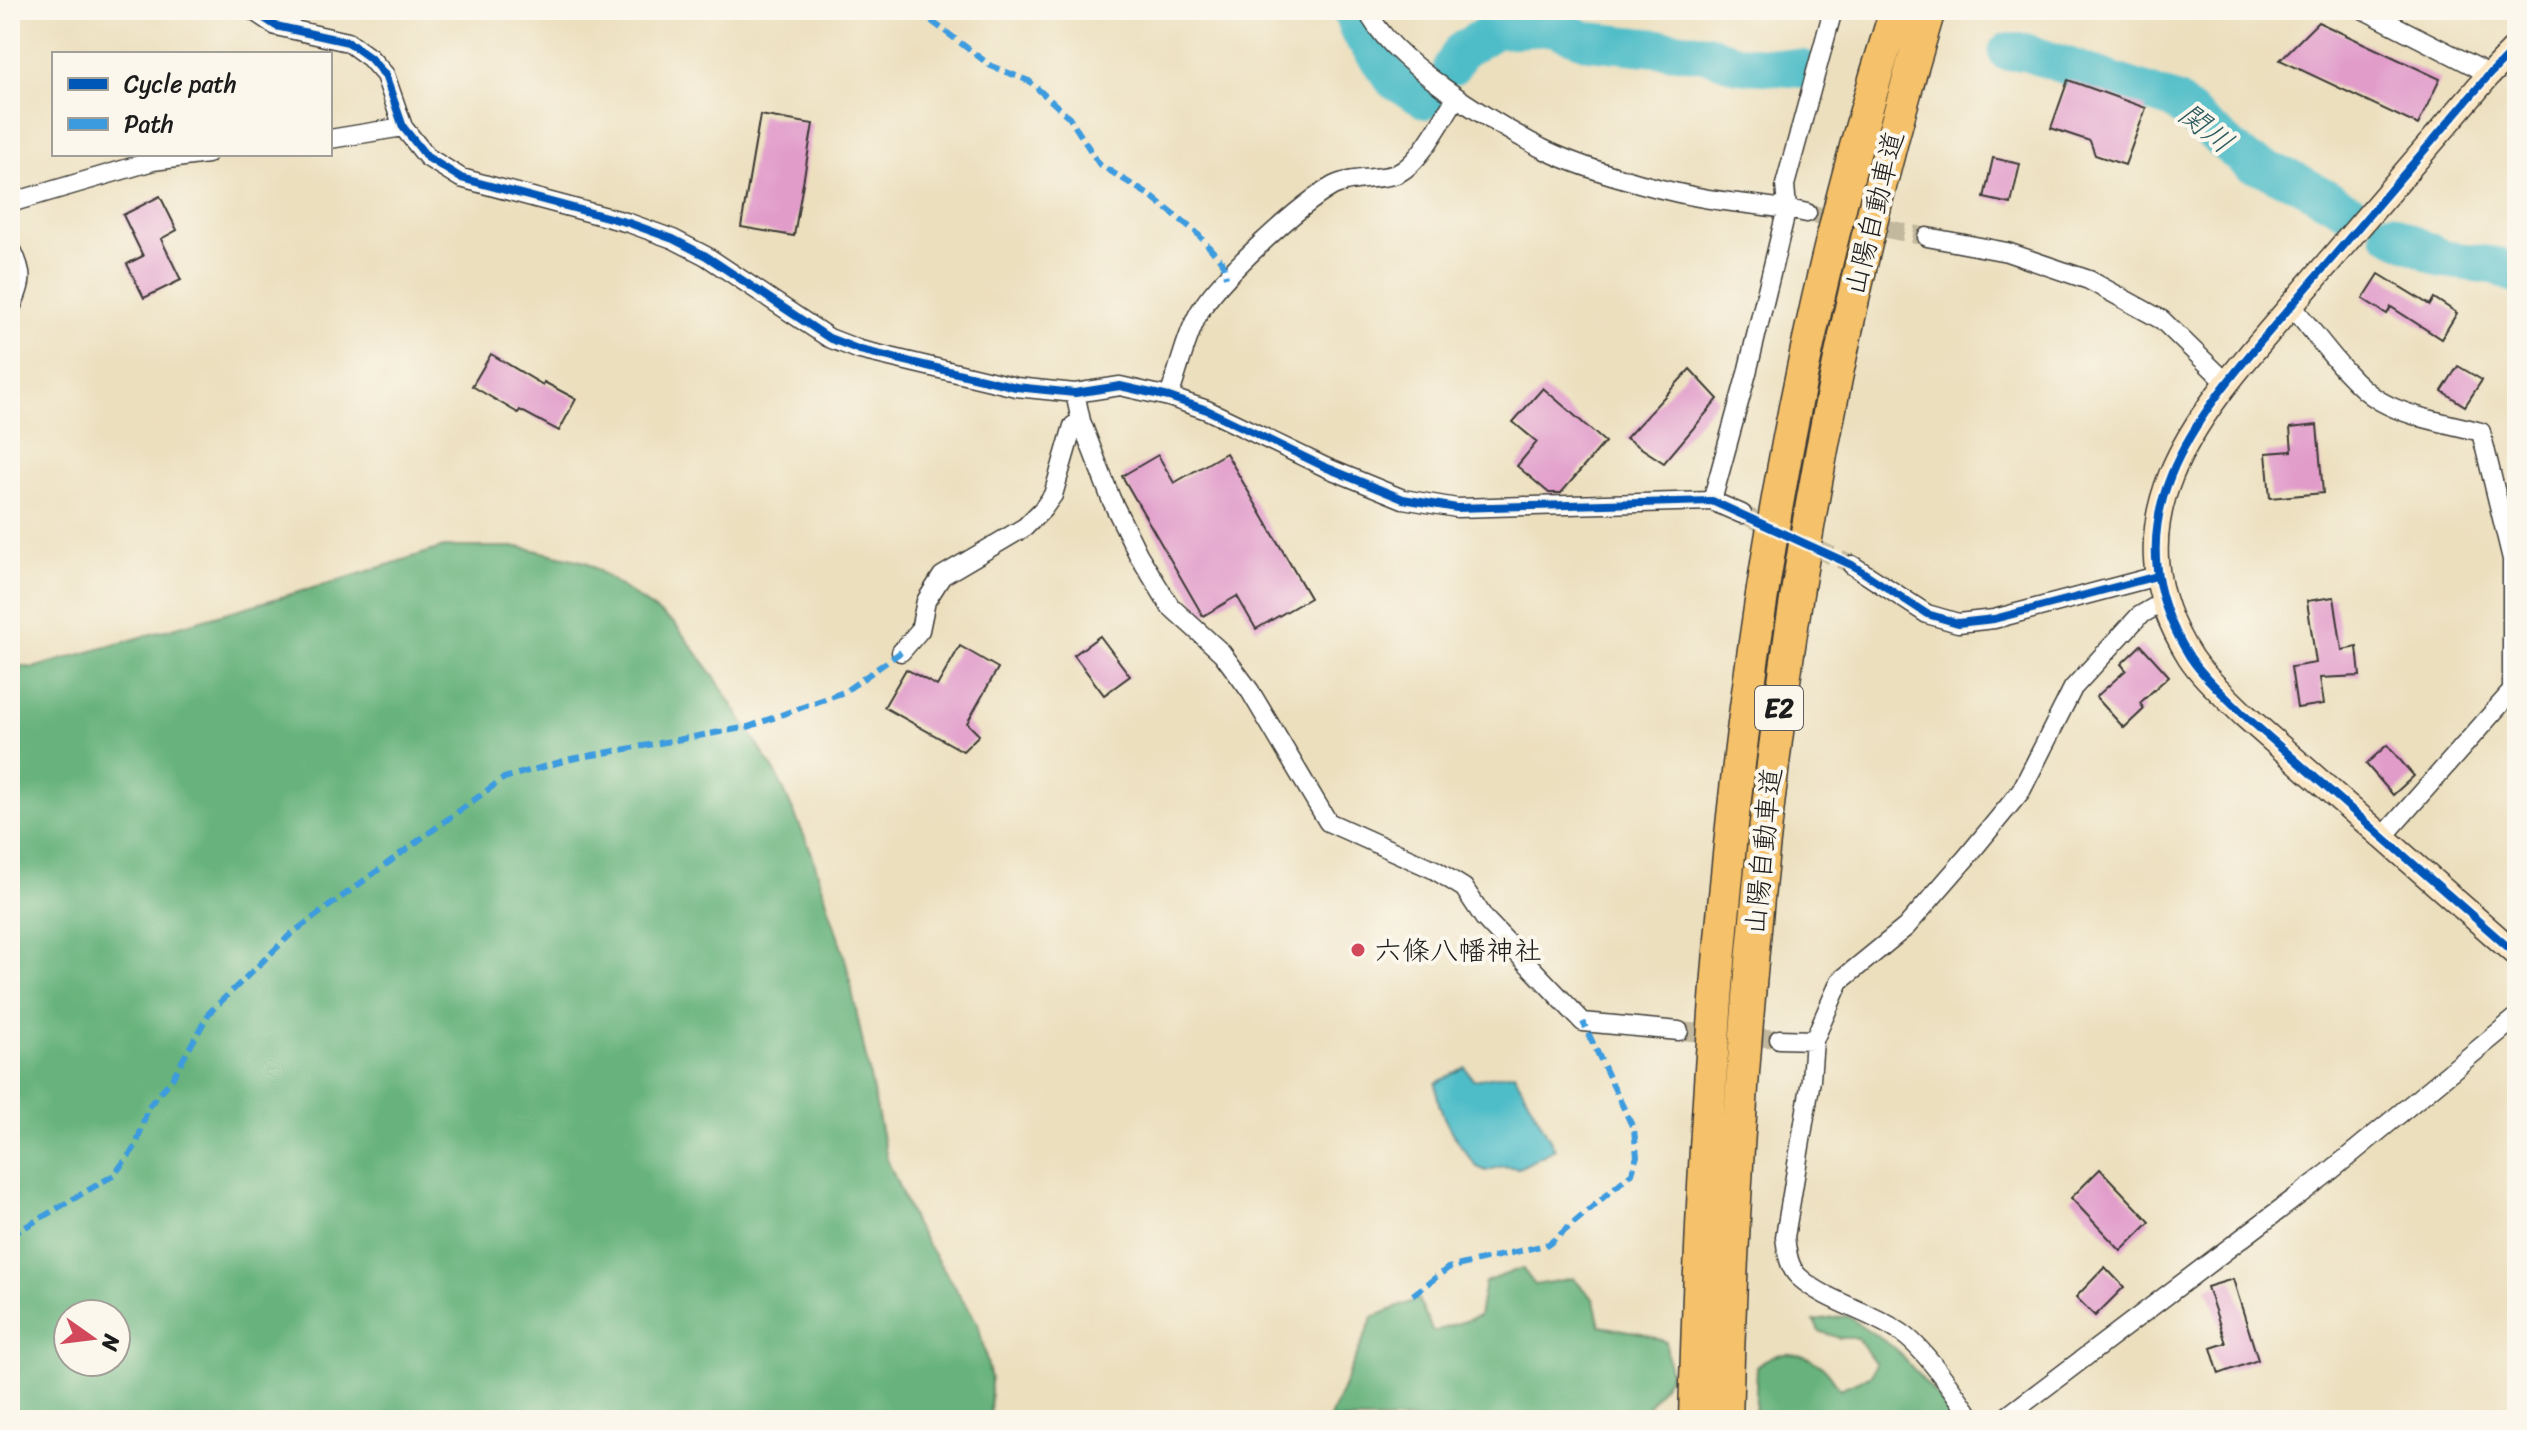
<svg xmlns="http://www.w3.org/2000/svg" width="2527" height="1430" viewBox="0 0 2527 1430" font-family="Sriracha,'Klee One',sans-serif">
	<rect width="100%" height="100%" fill="#fbf7ec"/>
	<filter id="ink" filterUnits="userSpaceOnUse"><feTurbulence type="fractalNoise" baseFrequency=".0125" numOctaves="2"/><feDisplacementMap in="SourceGraphic" scale="16" xChannelSelector="R" yChannelSelector="G"/><feConvolveMatrix kernelMatrix="1 2 1 2 8 2 1 2 1" color-interpolation-filters="sRGB"/></filter>
	<filter id="wash" filterUnits="userSpaceOnUse"><feTurbulence type="fractalNoise" baseFrequency=".006" numOctaves="4" result="noise"/><feDisplacementMap in="SourceGraphic" scale="32" xChannelSelector="R" yChannelSelector="G"/><feGaussianBlur stdDeviation="1.8" result="paint"/><feColorMatrix in="noise" values="0 0 0 0 0 0 0 0 0 0 0 0 0 0 0 0 0 1.4 0 .05"/><feComposite in="paint" operator="in"/></filter>
	<g filter="url(#wash)">
		<rect width="100%" height="100%" fill="#ecdfbe"/>
		<path fill="#67b37d" stroke="#42684c" stroke-width="2" fill-rule="evenodd" d="M444,547H521L586,562L675,624L714,676L777,775L811,851L846,962L887,1159L915,1225L978,1324L991,1379L990,1420H10V664L33,668L334,582ZM68,1314H116V1362H68Z
			M1522,1268L1535,1285L1573,1278L1594,1300L1600,1326L1642,1333L1666,1342L1670,1375L1647,1408L1646,1420H1329L1373,1317L1418,1299L1433,1332L1479,1316L1485,1282Z
			M1847,1316L1896,1349L1948,1409L1953,1420H1755L1757,1366C1777,1348 1803,1351 1824,1368C1830,1373 1835,1383 1840,1389L1871,1375L1876,1364L1857,1338H1839L1819,1331L1814,1321Z"/>
		<path fill="#4fbdc8" stroke="#366c72" stroke-width="2" d="M1465,1067L1473,1080L1514,1073L1555,1149L1519,1168L1503,1166L1486,1171L1477,1167C1458,1143 1436,1115 1436,1083Z"/>
		<g fill="none" stroke-linecap="round" stroke-linejoin="round">
			<path stroke="#4fbdc8" stroke-width="38" d="M1351,10L1359,32L1394,81L1426,100L1434,95
				M2007,52H2025L2176,102L2248,162L2298,182L2351,212
				M1452,67L1461,51L1495,30L1552,27L1589,41L1706,53L1738,64L1803,69
				M2389,232L2443,259L2498,266L2517,275"/>
		</g>
		<g id="blocks">
			<path fill="#e19cca" d="M2318,22L2440,79L2418,125L2280,60Z
				M2068,80L2146,108L2125,165L2095,155L2090,141L2051,128Z
				M760,115L813,124L794,236L741,227Z
				M1993,158L2020,164L2011,204L1984,198Z
				M160,196L177,230L161,239L181,280L144,298L127,264L143,256L123,215Z
				M2379,274L2430,305L2434,298L2457,313L2441,339L2391,307L2387,314L2363,299Z
				M491,354L543,385L544,382L576,399L559,431L520,410L518,413L472,386Z
				M2458,366L2482,380L2465,406L2442,391Z
				M1690,369L1718,399L1664,463L1626,438Z
				M1543,388L1605,442L1561,493H1549L1517,466L1537,442L1513,422Z
				M2317,425L2323,493L2270,498L2266,453L2292,451L2290,428Z
				M1226,453L1310,598L1256,629L1237,596L1203,616L1122,476L1158,455L1174,483Z
				M2334,597L2342,650L2357,647L2360,676L2320,678L2324,704L2297,708L2291,667L2316,663L2307,601Z
				M1100,636L1130,676L1104,695L1074,655Z
				M2141,645L2169,676L2140,703L2144,709L2124,728L2096,697L2126,670L2121,664Z
				M960,646L998,668L967,723L979,735L963,751L884,707L906,669L937,686Z
				M2387,745L2414,776L2393,795L2366,764Z
				M2100,1169L2150,1222L2121,1251L2071,1198Z
				M2105,1267L2124,1287L2095,1316L2076,1297Z
				M2233,1279L2258,1360L2219,1374L2211,1348L2226,1343L2207,1287Z"/>
		</g>
	</g>
	<g filter="url(#ink)">
		<use href="#blocks" fill-opacity="0" stroke="#3b3934" stroke-width="2"/>
		<g fill="none" stroke-linecap="round" stroke-linejoin="round">
			<path stroke="#c2b89e" stroke-width="18" stroke-dasharray="18 9" stroke-linecap="butt" d="M1807,213L1927,237
				M1742,514L1852,565
				M1679,1031L1779,1039"/>
			<g stroke="#3b3934" stroke-width="21">
				<path id="street" d="M252,10L276,26L348,42L370,58L385,75L403,127L427,157L461,178L629,223L673,239L706,256L829,338L860,350L1016,387L1075,393L1120,386L1169,397L1207,410L1325,467L1403,499L1457,508L1712,501L1742,514
					M1367,10C1390,61 1492,122 1541,148C1581,168 1654,189 1698,197C1734,204 1771,205 1807,213
					M2364,10L2476,67L2488,76
					M330,139L403,127
					M10,203L153,161L207,154
					M1927,237L2007,252L2089,280L2162,320L2227,383
					M10,246C24,273 24,281 10,310
					M2292,306C2317,335 2348,382 2380,401C2410,418 2449,423 2481,432L2512,559
					M1075,393L1081,421L1111,499L1138,554L1170,606L1222,653L1250,691L1328,822L1435,870L1464,888L1484,918L1583,1022L1679,1031
					M1169,397C1178,372 1187,333 1200,311C1220,278 1299,205 1333,186C1351,177 1373,180 1393,175C1418,169 1442,118 1457,97
					M1712,501L1747,373L1787,208L1785,185L1833,10
					M1852,565L1927,614L1958,623L1994,619L2157,576
					M901,652L920,630L926,601L942,576L1025,527L1043,509L1053,495L1073,426L1081,421
					M2383,837L2512,691V559L2517,551
					M1779,1039L1814,1040
					M1973,1420C1957,1396 1926,1350 1903,1334C1871,1311 1828,1303 1799,1277C1788,1267 1787,1251 1785,1237L1811,1080L1814,1040L1840,981L1906,927L1966,858L2021,791L2073,688L2139,616L2163,602
					M2002,1420L2328,1173L2517,1017"/>
			</g>
			<g stroke="#3b3934" stroke-width="27">
				<path id="secondary" d="M2517,46L2488,76C2426,148 2365,220 2303,292C2213,399 2097,510 2190,657C2204,678 2225,696 2243,714L2517,955"/>
			</g>
			<g stroke="#3b3934" stroke-width="35">
				<path id="highway" d="M1695,1420C1707,945 1752,465 1896,10
					M1726,1420C1739,943 1790,468 1929,10"/>
			</g>
			<use href="#street" stroke="#fff" stroke-width="18"/>
			<use href="#secondary" stroke="#fbe6c4" stroke-width="24"/>
			<use href="#highway" stroke="#f5c16b" stroke-width="32"/>
			<path stroke="#3c9bdf" stroke-width="6" stroke-dasharray="12 6" stroke-linecap="butt" d="M917,10L991,66L1029,81L1069,117L1099,164L1152,197L1196,232L1223,263L1226,277
				M10,1236L114,1175L136,1146L148,1107L172,1079L209,1013L291,934L504,778L571,759L748,727L844,692L901,652
				M1413,1295L1448,1268L1549,1244L1632,1173L1637,1156L1634,1130L1583,1022
				M2006,1417L2008,1420"/>
			<g stroke="#fbf7ec" stroke-width="13">
				<path id="cycleway" d="M252,10L276,26L348,42L370,58L385,75L403,127L427,157L461,178L629,223L673,239L706,256L829,338L860,350L1016,387L1075,393L1120,386L1169,397L1207,410L1325,467L1403,499L1457,508L1712,501L1852,565L1927,614L1958,623L1994,619L2157,576
					M2517,46L2488,76C2426,148 2365,220 2303,292C2213,399 2097,510 2190,657C2204,678 2225,696 2243,714L2517,955"/>
			</g>
			<use href="#cycleway" stroke="#0057b8" stroke-width="8"/>
		</g>
	</g>
	<circle fill="#d1495b" stroke="#fbf7ec" stroke-width="3" cx="1358" cy="950" r="8"/>
	<g text-anchor="middle" dominant-baseline="central" stroke-width="8" stroke-linejoin="round" paint-order="stroke">
		<rect fill="#fbf7ec" stroke="#5f5e5a" stroke-width="2" x="1755" y="686" width="48" height="44" rx="6"/>
		<g font-size="26" font-weight="bold" fill="#1c1c1c">
			<text x="1779" y="708">E2</text>
		</g>
		<g font-size="28" fill="#1c1c1c" stroke="#fbf7ec">
			<text transform="translate(1874 213) rotate(-76)">山陽自動車道</text>
			<text transform="translate(1763 851) rotate(-84)">山陽自動車道</text>
		</g>
		<g font-size="28" fill="#1c1c1c" stroke="#fbf7ec" text-anchor="start">
			<text x="1374" y="950">六條八幡神社</text>
		</g>
		<g font-size="30" font-style="italic" fill="#305c61" stroke="#fbf7ec">
			<text transform="translate(2206 128) rotate(39)">関川</text>
		</g>
	</g>
	<rect width="2527" height="1430" fill="none" stroke="#fbf7ec" stroke-width="40"/>
	<rect x="52" y="52" width="280" height="104" fill="#fbf7ec" stroke="#a29f99" stroke-width="2"/>
	<rect x="68" y="78" width="40" height="12" fill="#0057b8" stroke="#a29f99" stroke-width="2"/>
	<text x="124" y="92" font-size="24" fill="#1c1c1c">Cycle path</text>
	<rect x="68" y="118" width="40" height="12" fill="#3c9bdf" stroke="#a29f99" stroke-width="2"/>
	<text x="124" y="132" font-size="24" fill="#1c1c1c">Path</text>
	<g transform="translate(92 1338) rotate(104)"><circle r="38" fill="#fbf7ec" stroke="#a29f99" stroke-width="2"/>
	<path d="M0-6L14 30L0 20L-14 30Z" fill="#d1495b"/>
	<text y="-12" font-size="22" font-weight="bold" text-anchor="middle" fill="#1c1c1c">N</text>
	</g>
</svg>
